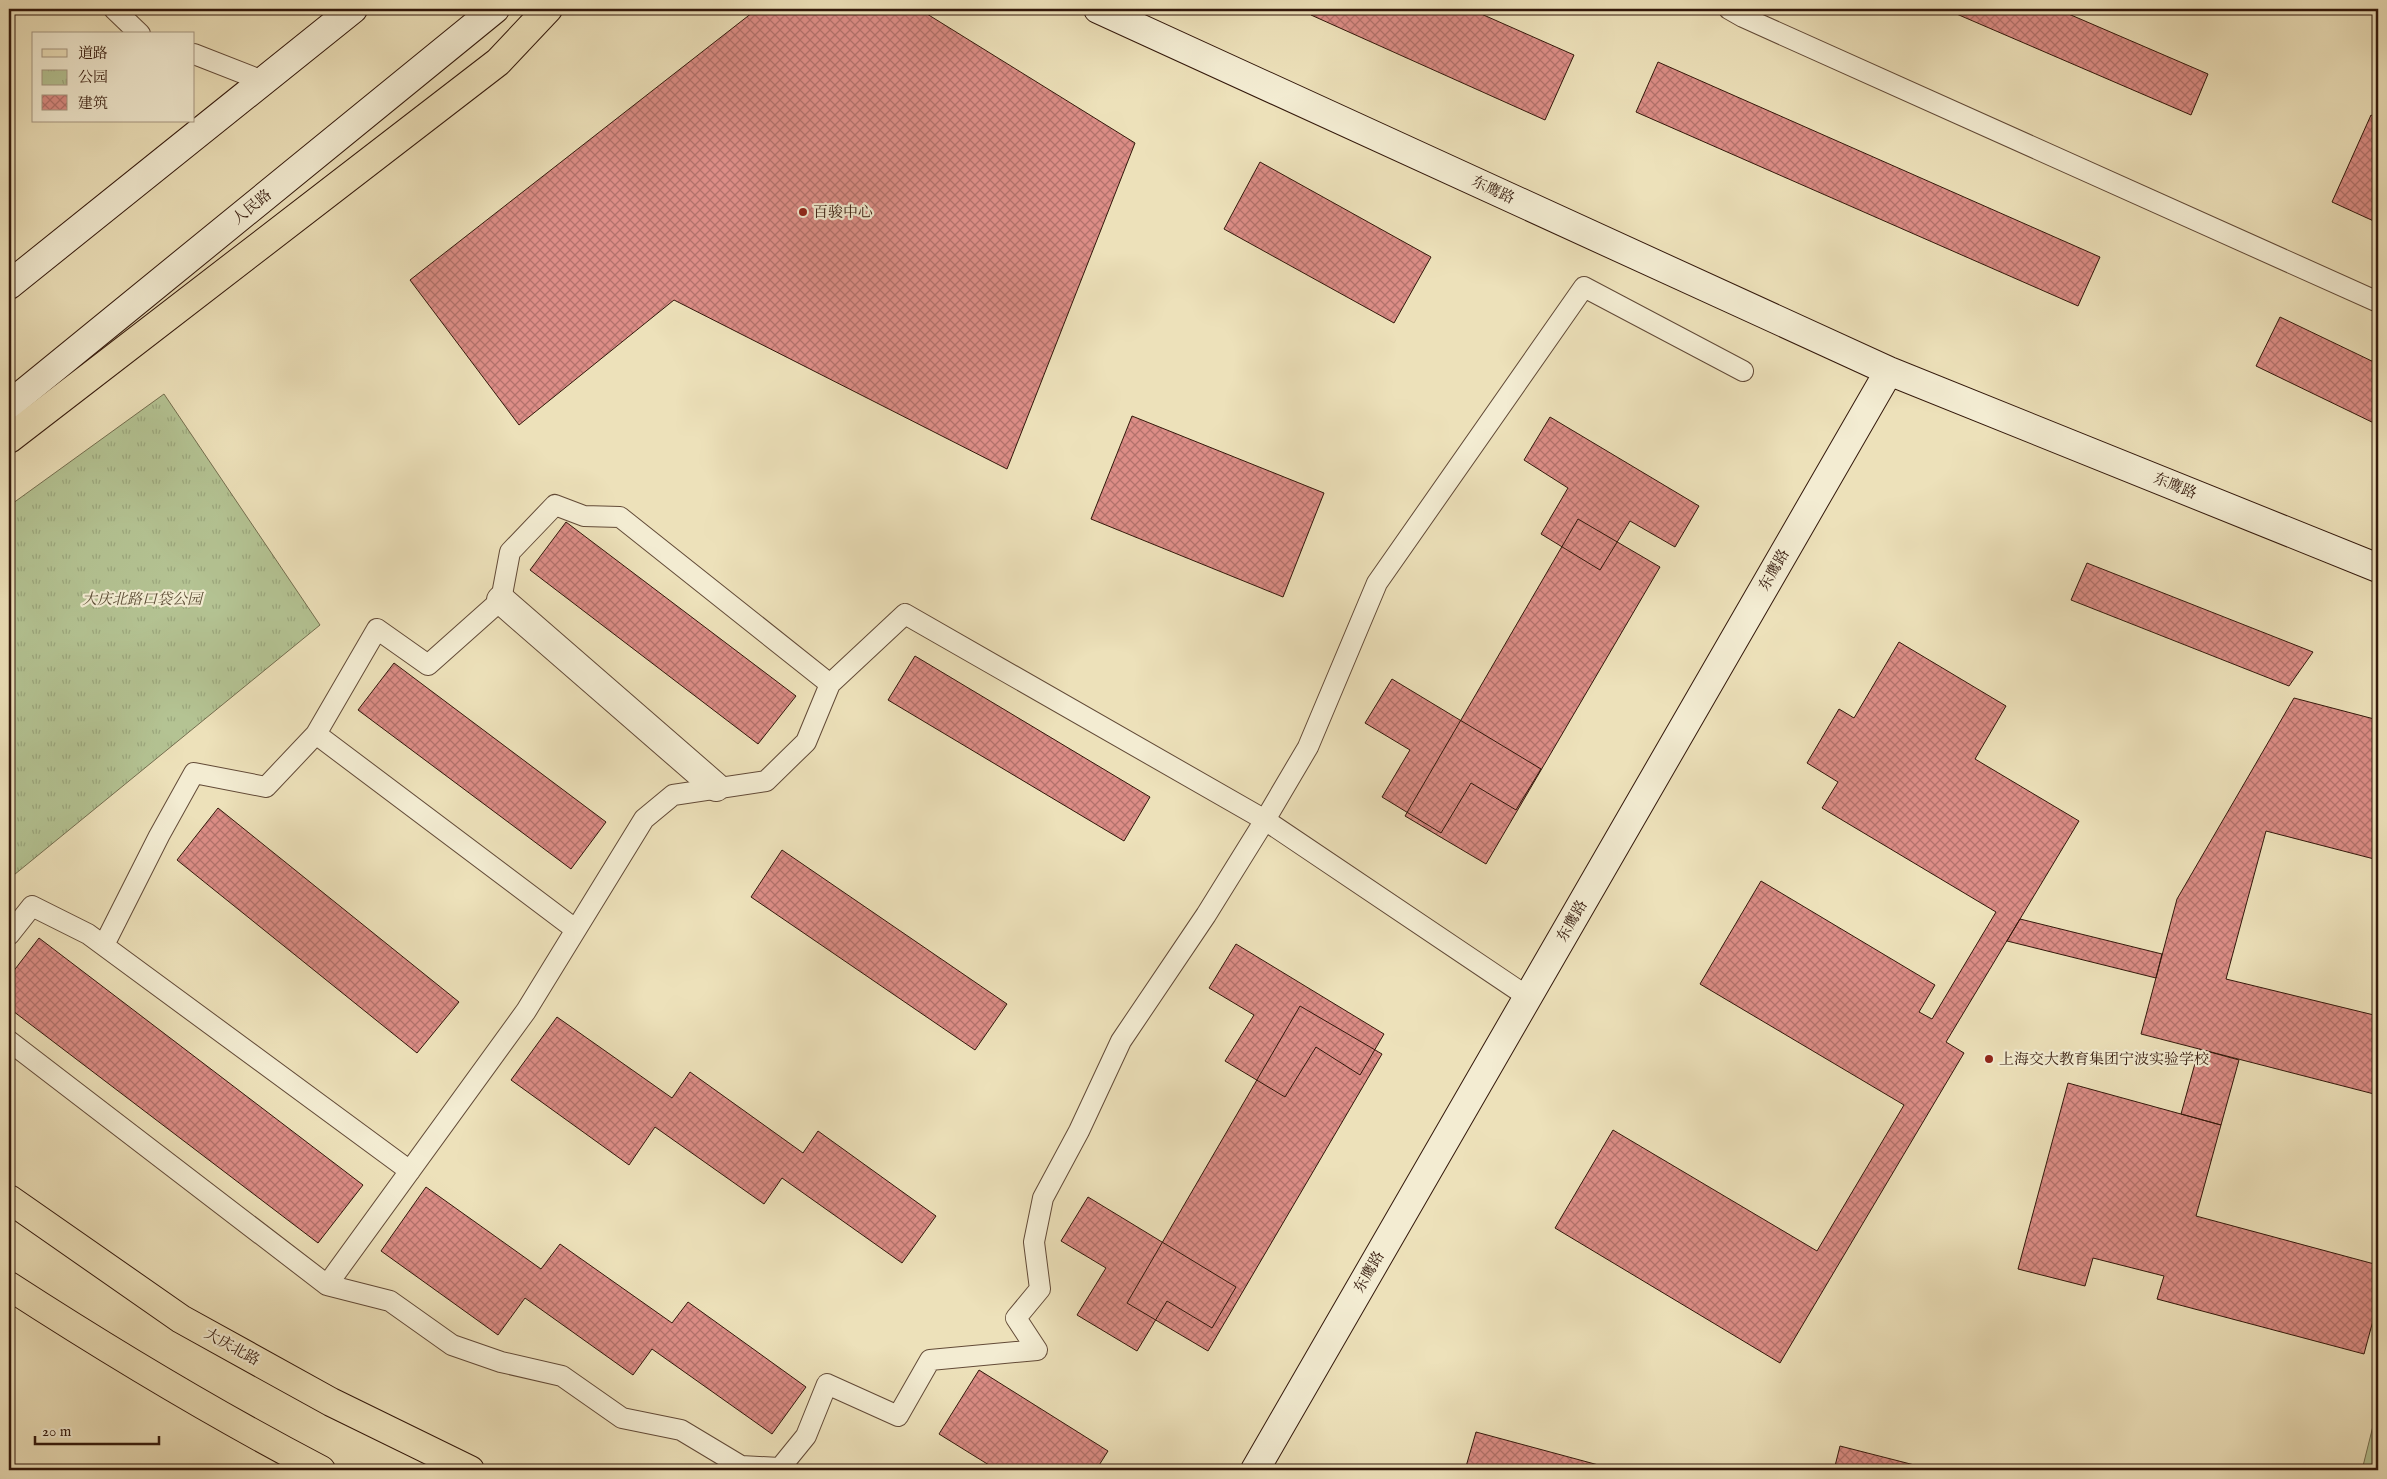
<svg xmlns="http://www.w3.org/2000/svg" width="2387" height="1479" viewBox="0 0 2387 1479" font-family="'IM FELL English','Noto Serif SC',serif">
	<defs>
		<pattern id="park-tufts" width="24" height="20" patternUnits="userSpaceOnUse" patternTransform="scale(1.25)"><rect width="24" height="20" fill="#b4c393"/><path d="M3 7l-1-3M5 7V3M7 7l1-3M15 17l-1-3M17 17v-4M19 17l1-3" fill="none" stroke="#9ba77d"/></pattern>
		<pattern id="building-cross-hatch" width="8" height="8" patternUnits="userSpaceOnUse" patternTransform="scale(1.25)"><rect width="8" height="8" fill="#dc8d86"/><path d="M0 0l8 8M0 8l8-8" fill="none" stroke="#b3726c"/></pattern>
	</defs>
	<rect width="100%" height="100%" fill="#ede1ba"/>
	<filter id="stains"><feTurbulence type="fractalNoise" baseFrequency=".004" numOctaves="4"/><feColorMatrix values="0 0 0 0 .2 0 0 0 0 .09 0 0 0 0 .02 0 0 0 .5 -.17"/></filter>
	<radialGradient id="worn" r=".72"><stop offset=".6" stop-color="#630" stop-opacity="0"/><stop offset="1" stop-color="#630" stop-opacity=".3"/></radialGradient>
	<path fill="url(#park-tufts)" stroke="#746e4f" d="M164,394L320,625L9,879V506Z"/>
	<path fill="#b4c393" stroke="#746e4f" d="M2378,1406V1470H2362Z"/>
	<path fill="url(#building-cross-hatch)" stroke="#33180b" d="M757,9H919L1135,143L1007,469L674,300L519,425L410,280Z
		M1314,9H1470L1574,55L1545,120L1311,15Z
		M1945,9H2057L2208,74L2191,115Z
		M1658,62L2100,257L2078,306L1636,112Z
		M2371,115L2378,119V223L2332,202Z
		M1260,162L1431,257L1394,323L1224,229Z
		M2280,317L2378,364V425L2256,366Z
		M1132,416L1324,493L1283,597L1091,519Z
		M1550,417L1699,506L1675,547L1630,521L1600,570L1541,534L1568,488L1524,460Z
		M1578,519L1660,567L1486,864L1405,816Z
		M566,522L796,696L758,744L530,570Z
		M2087,563L2313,652L2289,686L2071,600Z
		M1899,642L2006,706L1975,759L2079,821L1946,1042L1964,1053L1780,1363L1555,1228L1613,1130L1817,1251L1904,1105L1700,984L1761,881L1935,985L1919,1012L1932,1019L1996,912L1822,808L1838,782L1807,763L1839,709L1854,718Z
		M915,656L1150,797L1124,841L888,700Z
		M394,663L606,822L571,869L358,710Z
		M1392,679L1541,769L1516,810L1471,783L1441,833L1382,797L1410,750L1365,723Z
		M2294,698L2378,720V860L2266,831L2226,979L2378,1016V1095L2141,1034L2177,899Z
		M218,808L459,1002L417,1053L177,860Z
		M782,850L1007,1004L975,1050L751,897Z
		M2020,919L2162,954L2156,978L2007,941Z
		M39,938L363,1185L318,1243L9,1008V977Z
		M1236,944L1384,1034L1360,1075L1316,1047L1285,1097L1225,1061L1254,1015L1209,988Z
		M1300,1006L1382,1054L1208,1351L1127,1303Z
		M557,1017L672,1098L690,1072L803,1153L818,1131L936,1216L902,1263L782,1178L764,1204L655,1127L629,1165L511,1080Z
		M2199,1049L2239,1060L2221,1125L2181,1114Z
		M2068,1083L2221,1125L2196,1216L2378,1265V1302L2364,1354L2157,1299L2164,1276L2093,1258L2085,1286L2018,1269Z
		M426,1187L541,1269L560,1244L672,1323L688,1302L806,1387L772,1434L652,1349L633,1375L525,1298L498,1335L381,1251Z
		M1088,1197L1236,1287L1212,1328L1167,1301L1137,1351L1077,1315L1106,1268L1061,1241Z
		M979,1370L1108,1451L1096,1470H997L939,1434Z
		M1476,1432L1617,1470H1465Z
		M1840,1446L1934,1470H1834Z"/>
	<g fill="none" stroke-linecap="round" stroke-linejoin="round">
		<g stroke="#624a37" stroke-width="22">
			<path id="lane" d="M114,9L140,34
				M1729,9L1743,17L2378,302
				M194,54L263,81
				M316,734L575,929
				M9,935L32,906L88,934L410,1171
				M104,945L159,836L194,773L266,787L316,734L377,629L428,665L501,600L510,552L555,505L584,516L620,517L830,684
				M9,1041L327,1285L390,1301L452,1345L501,1362L562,1376L622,1418L681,1430L741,1466L780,1468L806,1436L827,1384L898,1416L930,1360L1037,1350L1016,1318L1040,1289L1034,1242L1043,1198L1079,1131L1121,1041L1206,915L1265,820L1308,747L1377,583L1584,287L1743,371
				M327,1285L526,1011L644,819L673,795L766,781L806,742L830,684L905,614L1265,820L1528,997"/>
		</g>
		<g stroke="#624a37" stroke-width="30">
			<path id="street" d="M501,600L716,787"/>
		</g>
		<g stroke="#33180b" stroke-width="30">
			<path id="secondary" d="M1098,9L1889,371L2378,568
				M9,285L353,9
				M9,405L495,9
				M1255,1470L1889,371"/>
		</g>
		<g stroke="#33180b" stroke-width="30">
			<path id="primary" d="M9,439L498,62L548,9
				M9,1199L181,1319L331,1402L470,1470
				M9,1286C111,1352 214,1414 321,1470"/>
		</g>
		<use href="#lane" stroke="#f3ecd2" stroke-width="20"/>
		<use href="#street" stroke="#f3ecd2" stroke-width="28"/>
		<use href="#secondary" stroke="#f3ecd2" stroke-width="28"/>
		<use href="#primary" stroke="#ede1ba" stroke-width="28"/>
	</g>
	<g fill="#8f2418" stroke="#f3ecd2" stroke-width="2">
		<circle cx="803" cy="212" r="5"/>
		<circle cx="1989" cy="1059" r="5"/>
	</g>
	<g text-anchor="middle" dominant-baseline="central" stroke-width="4.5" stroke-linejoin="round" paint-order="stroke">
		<g font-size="15" fill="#33180b" stroke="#f3ecd2">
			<text transform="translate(1493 190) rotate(25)">东鹰路</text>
			<text transform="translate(252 207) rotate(-39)">人民路</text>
			<text transform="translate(2175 486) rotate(22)">东鹰路</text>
			<text transform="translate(1774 570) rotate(-60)">东鹰路</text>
			<text transform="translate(1572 921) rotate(-60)">东鹰路</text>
			<text transform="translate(1369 1272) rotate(-60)">东鹰路</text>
			<text transform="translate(232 1347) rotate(29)">大庆北路</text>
		</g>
		<g font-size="15" fill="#33180b" stroke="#f3ecd2" text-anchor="start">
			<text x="813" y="212">百骏中心</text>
			<text x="1999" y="1059">上海交大教育集团宁波实验学校</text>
		</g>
		<g font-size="15" font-style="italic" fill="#5a4b34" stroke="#f3ecd2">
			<text x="142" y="599">大庆北路口袋公园</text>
		</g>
	</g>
	<rect width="2387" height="1479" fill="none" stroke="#ede1ba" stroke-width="30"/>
	<rect x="10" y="10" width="2367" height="1459" fill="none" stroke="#33180b" stroke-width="2.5"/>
	<rect x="15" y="15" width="2357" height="1449" fill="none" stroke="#33180b"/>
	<rect x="32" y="32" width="162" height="90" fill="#f3ecd2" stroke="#a69782"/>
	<rect x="42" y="49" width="25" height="8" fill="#ede1ba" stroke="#a69782"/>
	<text x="78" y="58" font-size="15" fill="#33180b">道路</text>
	<rect x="42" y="70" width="25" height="15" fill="url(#park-tufts)" stroke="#a69782"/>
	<text x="78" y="82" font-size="15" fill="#33180b">公园</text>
	<rect x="42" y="95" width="25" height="15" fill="url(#building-cross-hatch)" stroke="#a69782"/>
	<text x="78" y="108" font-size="15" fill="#33180b">建筑</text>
	<path d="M35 1436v8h124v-8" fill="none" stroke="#33180b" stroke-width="2.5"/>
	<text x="42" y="1436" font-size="15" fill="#33180b" stroke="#f3ecd2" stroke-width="4" paint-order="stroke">20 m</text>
	<rect width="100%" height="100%" filter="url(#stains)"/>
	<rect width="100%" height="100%" fill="url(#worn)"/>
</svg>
